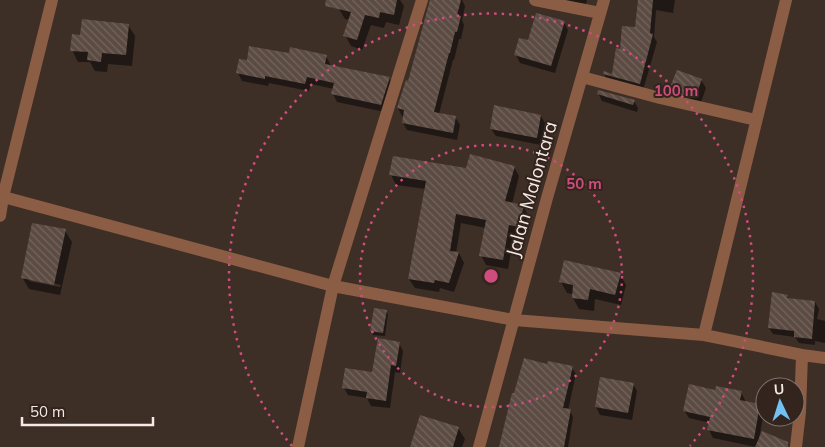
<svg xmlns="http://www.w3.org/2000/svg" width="825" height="447" viewBox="0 0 825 447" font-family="Mulish,sans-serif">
	<defs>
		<pattern id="building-back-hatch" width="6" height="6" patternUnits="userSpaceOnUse" patternTransform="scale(1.25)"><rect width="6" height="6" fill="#5b4b43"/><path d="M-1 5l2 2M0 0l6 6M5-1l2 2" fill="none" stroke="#73655e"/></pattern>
	</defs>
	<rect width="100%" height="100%" fill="#3d2e26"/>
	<path fill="#0007" fill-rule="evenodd" d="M341,0H400L404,6L399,25L386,22L384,28L371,25L362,50L351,46L345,35L349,20L345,19L339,9Z
		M431,0H462L465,6L462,20L464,25L461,39H459L454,60H453L439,114L455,117L460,125L457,140L407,130L403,123L404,116H402L398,108L409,82Z
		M563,0H587L585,7Z
		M640,0H675L673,13L656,10L654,37L657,42L643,90L608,81L604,74L613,75L621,50L636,28Z
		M564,22L568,30L555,73L520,63L516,55L529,42Z
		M128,25L135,36L132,66L108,64L107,72L95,71L90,62H78L72,50L81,36Z
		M290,55L326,56L330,64V66L389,78L393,86L385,112L337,102L333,94L334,89L311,84L309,91L269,83L268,86L242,81L238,73L248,62Z
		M701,80L706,88L700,105L674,99L670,91Z
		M598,93L634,101L638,108L637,112L602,101Z
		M541,116L545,123L541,145L496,136L491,129Z
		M514,167L519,176L512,204L523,206L528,215L524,236L514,234L508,269L486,265L481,255L486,228L461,223L456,253H459L464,263L454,292L440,288L439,292L415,288L409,279L426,189L396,185L391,175Z
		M65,231L72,242L60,295L29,289L22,277ZM29,278L61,285L60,287L29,281Z
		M620,274L626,285L621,305L595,299L594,311L579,309L573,298V294L567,293L561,282Z
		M787,296L789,299L815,302L819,309L817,319L825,321V343L815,341V345L799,343L795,337L773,334L769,328Z
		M386,311L388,314L385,336L373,335L371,331Z
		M399,343L403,351L400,373L395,372L390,408L371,406L367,398L348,395L344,388L373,373Z
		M548,366L572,368L576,374L568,410H570L573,417L568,447H500Z
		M633,384L637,391L632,420L600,415L596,407Z
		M716,392H741L745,400V402L760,405L764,412L759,439L787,447H756L713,438L709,430L710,423L689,418L684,410Z
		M458,428L465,439L462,447H412Z"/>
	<path fill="url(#building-back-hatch)" d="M326,0H397L394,15L380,12L379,18L365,15L357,40L343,36L351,12L325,6Z
		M430,0H461L457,15L461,16L457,32H455L450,53H449L434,112L456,116L453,133L402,123L404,110L397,108L406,80L408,81Z
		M638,0H653L650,33L653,34L640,84L603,74L604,71L612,74L616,48L620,49L622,26L635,27Z
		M536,13L565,21L551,66L514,55L519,38L528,40Z
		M82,19L129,24L126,55L102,53L101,62L87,60L88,52L70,51L72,34L80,35Z
		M249,46L289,53L290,47L327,55L325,64L390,77L381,105L331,94L334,83L307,77L305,84L265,76V79L236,73L239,59L247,60Z
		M677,70L702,79L695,98L668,92Z
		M598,90L635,100L633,105L597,94Z
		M494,105L541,115L537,138L490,129Z
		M470,154L515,166L505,201L524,205L519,227L509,225L503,260L479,256L486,220L456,214L450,251L459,252L449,283L435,280L434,283L408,279L426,181L389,175L393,156L466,168Z
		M32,223L66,229L54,285L21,278Z
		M564,260L621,273L615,295L590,289L588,300L572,298L573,285L559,282Z
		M772,292L788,295L787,298L815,301L812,339L794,337V331L768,328Z
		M374,308L387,310L383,333L370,331Z
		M378,338L400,342L396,366L391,365L386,401L366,398L367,392L342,388L345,368L372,372Z
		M524,358L547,364L548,361L573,366L563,408L571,409L564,447H499L512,393H514Z
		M600,377L634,383L628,413L595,407Z
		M689,384L715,390L716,386L742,391L740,400L760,404L754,439L707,430L710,417L683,411Z
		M420,415L459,427L453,447H410Z
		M762,431L788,442V447H755Z"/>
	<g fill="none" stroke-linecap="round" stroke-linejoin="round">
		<path stroke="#8c5d45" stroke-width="12" d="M422,0L333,286L514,320L704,335L802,355L825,358
			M535,0L600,13
			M582,77L660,98L756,120
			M0,196L333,286L298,447
			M0,216L3,197L52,0
			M704,335L786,0
			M479,447L547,198L604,0
			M796,447L800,412L802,355"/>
	</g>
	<g fill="none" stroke="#cf4d7e" stroke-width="2.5" stroke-dasharray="2.5 5">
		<circle cx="491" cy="276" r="131"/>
		<path d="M292 446A262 262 0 1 1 690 446"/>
	</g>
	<g text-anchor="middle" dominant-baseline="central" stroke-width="4" stroke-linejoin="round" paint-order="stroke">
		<g font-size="19" fill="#f5ebe6" stroke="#33241d">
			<text transform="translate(531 189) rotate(-74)">Jalan Malontara</text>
		</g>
	</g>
	<circle cx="491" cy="276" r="8" fill="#cf4d7e" stroke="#33241d" stroke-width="2.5"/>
	<g font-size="15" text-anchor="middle" font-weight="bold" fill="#cf4d7e" stroke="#33241d" stroke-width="4" stroke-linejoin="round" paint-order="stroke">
		<text x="676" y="96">100 m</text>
		<text x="584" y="189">50 m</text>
	</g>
	<g transform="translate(780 402) rotate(356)"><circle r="24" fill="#33241d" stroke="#81746d"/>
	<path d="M0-4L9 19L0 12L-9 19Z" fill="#72c1f5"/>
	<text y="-8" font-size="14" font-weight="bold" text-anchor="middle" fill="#f5ebe6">U</text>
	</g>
	<path d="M22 417v8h131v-8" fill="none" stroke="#f5ebe6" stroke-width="2.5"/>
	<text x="30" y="417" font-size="15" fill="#f5ebe6" stroke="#33241d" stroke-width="4" paint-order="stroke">50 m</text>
</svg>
